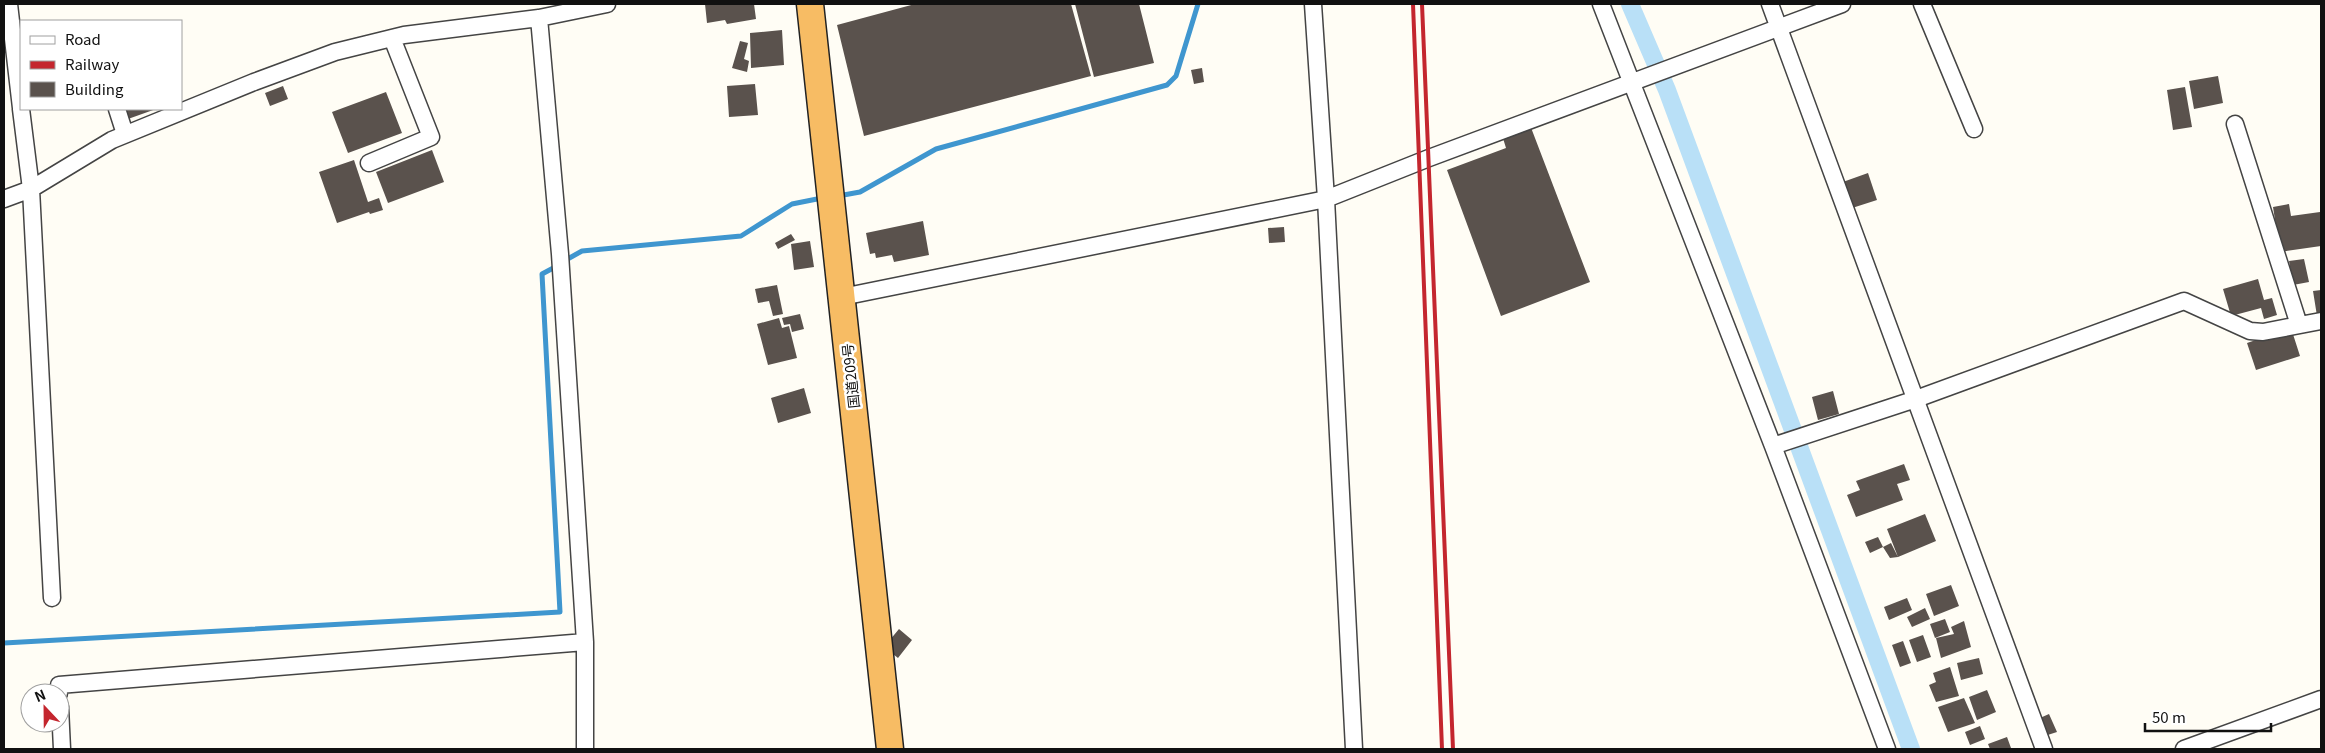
<svg xmlns="http://www.w3.org/2000/svg" width="2325" height="753" font-family="Georgia,'Noto Sans JP',serif">
  <rect width="100%" height="100%" fill="#fffdf5"/>
  <g fill="none" stroke-linecap="round" stroke-linejoin="round">
    <path stroke="#3f96cf" stroke-width="5" d="M 838,196 L 860,192 L 936,149 L 1167,85 L 1176,76 L 1198,4
      M 564,261 L 582,251 L 741,236 L 792,204 L 822,198
      M 4,643 L 560,612 L 542,274 L 557,266"/>
    <path stroke="#b9e0f7" stroke-width="18" d="M 1630,4 L 1667,90 L 1911,749"/>
  </g>
  <path fill="#5a524d" d="M 705,4 L 754,4 L 756,19 L 727,24 L 725,20 L 707,23 Z
    M 915,4 L 1071,4 L 1091,76 L 864,136 L 837,25 Z
    M 1075,4 L 1139,4 L 1154,63 L 1094,77 Z
    M 782,30 L 784,65 L 751,68 L 750,33 Z
    M 740,41 L 748,43 L 744,59 L 749,61 L 747,72 L 732,68 Z
    M 1202,68 L 1204,82 L 1194,84 L 1191,70 Z
    M 2218,76 L 2223,103 L 2194,109 L 2189,81 Z
    M 755,84 L 758,115 L 729,117 L 727,86 Z
    M 283,86 L 288,99 L 270,106 L 265,93 Z
    M 2185,87 L 2192,127 L 2173,130 L 2167,90 Z
    M 386,92 L 402,133 L 348,153 L 332,112 Z
    M 124,109 L 156,109 L 128,119 Z
    M 1530,125 L 1590,282 L 1501,316 L 1447,170 L 1506,148 L 1502,135 Z
    M 432,150 L 444,182 L 388,203 L 376,172 Z
    M 354,160 L 368,202 L 379,198 L 383,210 L 370,214 L 369,212 L 337,223 L 319,172 Z
    M 1868,173 L 1877,200 L 1849,209 L 1840,183 Z
    M 2289,204 L 2291,216 L 2320,212 L 2321,246 L 2280,252 L 2273,207 Z
    M 923,221 L 929,255 L 894,262 L 892,255 L 876,258 L 875,253 L 870,254 L 866,233 Z
    M 1284,227 L 1285,242 L 1269,243 L 1268,228 Z
    M 791,234 L 795,240 L 778,249 L 775,243 Z
    M 810,241 L 814,267 L 794,270 L 791,244 Z
    M 2304,259 L 2309,282 L 2293,285 L 2289,261 Z
    M 2258,279 L 2264,300 L 2272,298 L 2277,315 L 2264,319 L 2261,308 L 2231,316 L 2223,289 Z
    M 777,285 L 783,314 L 773,316 L 769,301 L 758,303 L 755,289 Z
    M 2321,290 L 2321,315 L 2317,316 L 2313,291 Z
    M 800,314 L 804,329 L 792,332 L 790,324 L 784,325 L 782,318 Z
    M 779,318 L 782,328 L 789,326 L 797,358 L 768,365 L 757,324 Z
    M 2291,328 L 2300,356 L 2256,370 L 2247,343 Z
    M 804,388 L 811,413 L 778,423 L 771,398 Z
    M 1833,391 L 1839,414 L 1818,420 L 1812,397 Z
    M 1904,464 L 1910,480 L 1897,484 L 1903,500 L 1856,517 L 1847,495 L 1860,490 L 1856,481 Z
    M 1925,514 L 1936,541 L 1898,557 L 1890,558 L 1883,547 L 1891,543 L 1898,557 L 1887,529 Z
    M 1878,537 L 1883,547 L 1870,553 L 1865,542 Z
    M 1951,585 L 1959,606 L 1934,616 L 1926,594 Z
    M 1907,598 L 1912,610 L 1889,620 L 1884,607 Z
    M 1925,608 L 1930,619 L 1912,627 L 1907,617 Z
    M 1945,619 L 1950,632 L 1935,638 L 1930,624 Z
    M 1964,621 L 1971,647 L 1941,658 L 1936,638 L 1954,634 L 1951,627 Z
    M 899,629 L 912,640 L 898,658 L 884,647 Z
    M 1923,635 L 1931,657 L 1917,662 L 1909,640 Z
    M 1903,641 L 1911,663 L 1900,667 L 1892,645 Z
    M 1979,658 L 1983,674 L 1961,680 L 1957,663 Z
    M 1950,667 L 1959,696 L 1936,702 L 1929,685 L 1936,682 L 1933,673 Z
    M 1987,690 L 1996,712 L 1977,720 L 1969,697 Z
    M 1964,698 L 1975,723 L 1948,732 L 1938,707 Z
    M 2049,714 L 2057,732 L 2032,740 L 2026,724 Z
    M 1980,726 L 1985,739 L 1970,745 L 1965,732 Z
    M 2007,737 L 2011,748 L 1990,749 L 1988,744 Z"/>
  <g fill="none" stroke-linecap="round" stroke-linejoin="round">
    <g stroke="#444" stroke-width="19">
      <path id="minor" d="M 9,4 L 21,108
        M 1313,4 L 1326,199 L 1354,749
        M 1601,4 L 1773,446 L 1887,749
        M 1770,4 L 2044,749
        M 1922,4 L 1974,129
        M 539,18 L 560,254 L 585,642 L 585,749
        M 21,109 L 31,189 L 52,598
        M 117,109 L 125,134
        M 2235,124 L 2299,325
        M 369,163 L 431,137 L 392,38
        M 4,199 L 31,189 L 112,140 L 254,82 L 335,52 L 404,35 L 539,18 L 607,4
        M 842,297 L 1326,199 L 1429,158 L 1842,4
        M 1773,446 L 1916,399 L 2184,301 L 2250,331 L 2263,332 L 2321,321
        M 59,693 L 59,685 L 585,642
        M 60,707 L 62,749
        M 2184,749 L 2321,699"/>
    </g>
    <g stroke="#222" stroke-width="29">
      <path id="trunk" d="M 810,4 L 890,749"/>
    </g>
    <use href="#minor" stroke="#fff" stroke-width="16"/>
    <use href="#trunk" stroke="#f7bc64" stroke-width="26"/>
    <path stroke="#c4262e" stroke-width="4" d="M 1413,4 L 1442,749
      M 1422,4 L 1453,749"/>
  </g>
  <g text-anchor="middle" dominant-baseline="central" stroke-width="5" stroke-linejoin="round" paint-order="stroke">
    <g font-size="14" fill="#111" stroke="#fff">
      <text transform="translate(850 376) rotate(-96)">国道209号</text>
    </g>
  </g>
  <rect width="2325" height="753" fill="none" stroke="#111111" stroke-width="10"/>
  <rect x="20" y="20" width="162" height="90" fill="#ffffff" stroke="#a0a0a0"/>
  <rect x="30" y="36" width="25" height="8" fill="#ffffff" stroke="#a0a0a0"/>
  <text x="65" y="45" font-size="15" fill="#111111">Road</text>
  <rect x="30" y="61" width="25" height="8" fill="#c4262e" stroke="#a0a0a0"/>
  <text x="65" y="70" font-size="15" fill="#111111">Railway</text>
  <rect x="30" y="82" width="25" height="15" fill="#5a524d" stroke="#a0a0a0"/>
  <text x="65" y="95" font-size="15" fill="#111111">Building</text>
  <g transform="translate(45 708) rotate(338)"><circle r="24" fill="#ffffff" stroke="#a0a0a0"/>
  <path d="M0-4L9 19L0 12L-9 19Z" fill="#c4262e"/>
  <text y="-8" font-size="14" font-weight="bold" text-anchor="middle" fill="#111111">N</text>
  </g>
  <path d="M2145 723v8h126v-8" fill="none" stroke="#111111" stroke-width="2.5"/>
  <text x="2152" y="723" font-size="15" fill="#111111" stroke="#ffffff" stroke-width="4" paint-order="stroke">50 m</text>
</svg>
